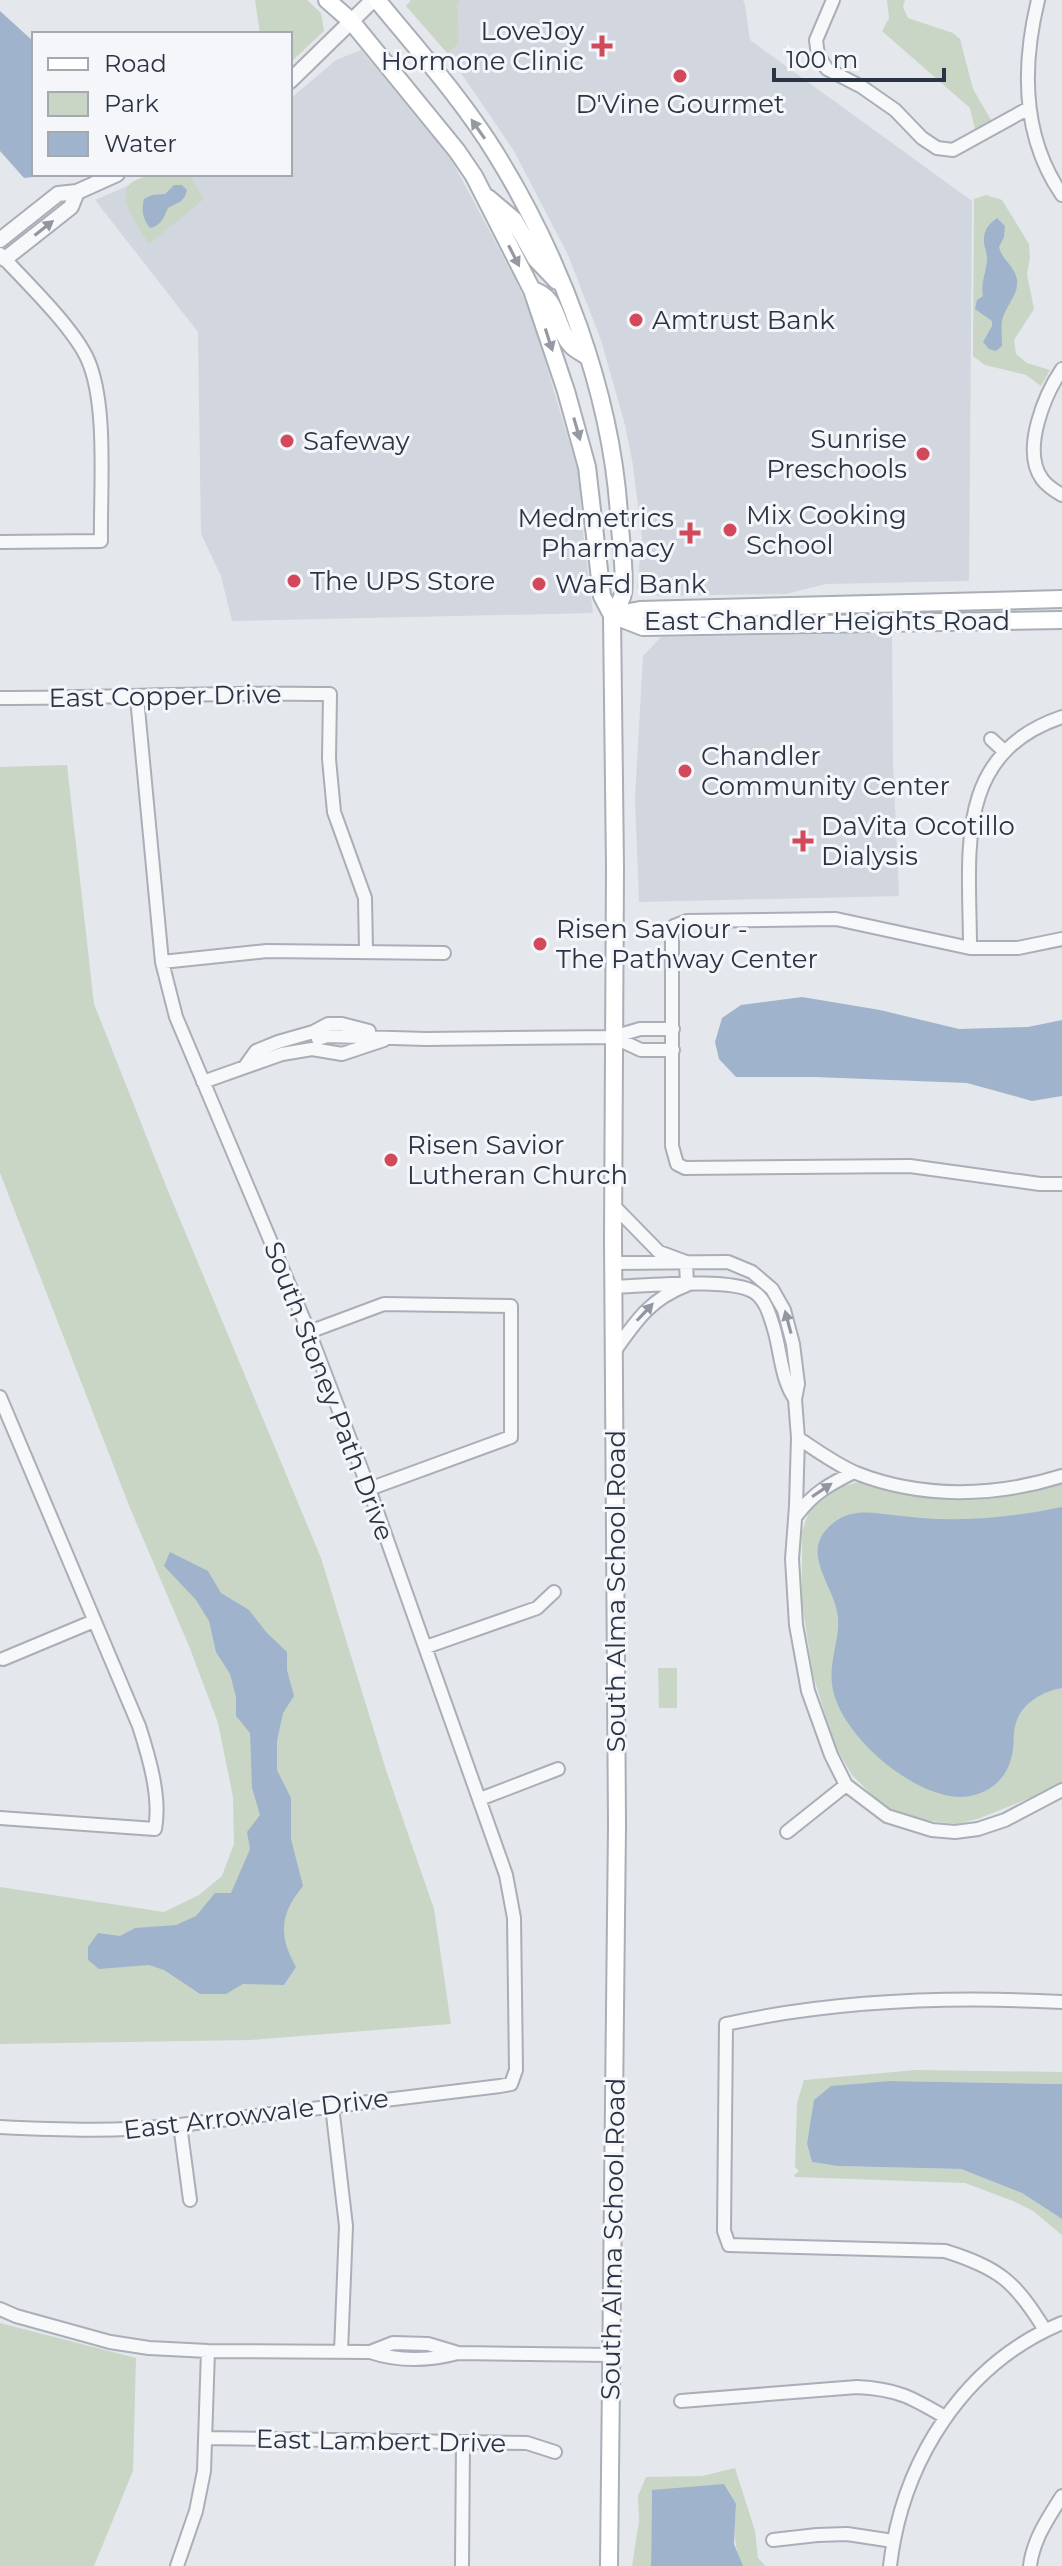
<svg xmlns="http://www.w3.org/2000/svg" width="1062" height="2566" font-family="Montserrat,sans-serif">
  <rect width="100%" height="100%" fill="#e4e7ec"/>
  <path fill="#d2d6de" d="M 456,0 L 743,0 L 745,5 L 750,40 L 972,201 L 969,581 L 826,584 L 786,594 L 646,596 L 637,588 L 642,538 L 633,465 L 625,425 L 601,340 L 568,255 L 514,151 L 448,54 L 459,43 Z
    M 361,50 L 451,159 L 514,277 L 530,311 L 580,478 L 581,516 L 593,613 L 232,621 L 221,576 L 201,534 L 198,332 L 95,200 L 155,174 L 290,174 L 290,99 L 336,60 Z
    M 892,633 L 893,762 L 899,896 L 639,902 L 635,798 L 643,656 L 661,637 Z"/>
  <path fill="#c9d6c5" d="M 255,0 L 307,0 L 321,13 L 324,31 L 290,63 L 290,34 L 260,34 Z
    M 411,0 L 460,0 L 457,6 L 459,43 L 448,54 L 406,6 Z
    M 887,0 L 905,0 L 903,7 L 908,18 L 953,33 L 960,39 L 973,89 L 991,120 L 975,129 L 970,108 L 882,31 L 889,18 Z
    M 153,174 L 188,174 L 204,199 L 149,244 C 141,231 117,198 129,185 C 134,179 145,177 153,174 Z
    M 986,195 L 1002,200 L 1029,244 L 1030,258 L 1027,274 L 1034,309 L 1014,340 L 1016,354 L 1027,363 L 1050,370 L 1041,386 L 1026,375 L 985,365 L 973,356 L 974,199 Z
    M 67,765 L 94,1004 L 166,1186 L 321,1558 L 386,1770 L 434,1909 L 451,2024 L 251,2040 L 0,2044 L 0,1887 L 164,1912 L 199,1895 L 222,1876 L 234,1844 L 233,1797 L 218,1723 L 189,1646 L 130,1508 L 0,1173 L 0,767 Z
    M 858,1482 L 916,1496 L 985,1498 L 1062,1482 L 1062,1785 L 980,1818 L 957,1824 L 915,1819 L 882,1805 L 852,1775 L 835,1746 L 813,1675 L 802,1603 L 802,1532 L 810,1508 L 831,1490 Z
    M 658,1668 L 677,1668 L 677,1708 L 659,1708 Z
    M 916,2070 L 1062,2072 L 1062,2084 L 890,2081 L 807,2144 L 812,2162 L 837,2166 L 961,2169 L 1022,2193 L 1062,2219 L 1062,2235 L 1033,2211 L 1013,2201 L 965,2183 L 795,2177 L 794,2175 L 799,2171 L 795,2167 L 797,2103 L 804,2080 Z
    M 0,2323 L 136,2358 L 133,2471 L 94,2566 L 0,2566 Z
    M 735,2468 L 755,2531 L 758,2558 L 765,2566 L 743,2566 C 732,2547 735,2526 736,2504 L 652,2490 L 651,2566 L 632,2566 L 639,2521 L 638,2496 L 646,2477 L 702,2476 Z"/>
  <path fill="#9fb4cc" d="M 0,11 L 34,42 L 34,174 L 52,175 L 24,178 L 0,151 Z
    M 174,185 L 182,185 L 187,190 C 184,203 178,202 168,208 C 164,217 161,226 150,228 C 143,220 141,210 144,199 L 152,195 L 165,194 Z
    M 997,218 L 1005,226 L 1004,237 L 999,247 C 1002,260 1015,266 1017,280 C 1019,295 1005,306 1002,321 C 1001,328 1002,338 1002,346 L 996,351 L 989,349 L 983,342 L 992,326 L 992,321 L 975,309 L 977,300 L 983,296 C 980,283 987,271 987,258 C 987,251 983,245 984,239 C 984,229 990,223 997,218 Z
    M 802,997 L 880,1010 L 959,1029 L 1028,1027 L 1062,1020 L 1062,1096 L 1032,1101 L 967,1083 L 815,1077 L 736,1077 L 719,1059 L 715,1042 L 722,1018 L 741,1005 Z
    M 1062,1507 L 1062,1688 C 1043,1691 1021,1704 1016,1723 C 1012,1735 1015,1748 1011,1759 C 1005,1782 985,1796 962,1797 C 913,1798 837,1733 832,1684 C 829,1661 840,1639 838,1617 C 835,1584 793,1548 839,1519 C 856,1509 875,1513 893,1515 C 953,1523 1003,1519 1062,1507 Z
    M 170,1552 L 208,1571 L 221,1593 L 249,1610 L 267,1633 L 287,1652 L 287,1670 L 294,1696 L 283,1713 L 277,1741 L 277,1770 L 291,1798 L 291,1839 L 303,1886 C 280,1914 278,1935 296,1967 L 284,1985 L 243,1984 L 226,1994 L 200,1994 L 164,1970 L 149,1965 L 99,1969 L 88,1960 L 88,1947 L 98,1933 L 120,1936 L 135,1928 L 176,1925 L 196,1916 L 215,1893 L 231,1893 L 250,1849 L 247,1832 L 260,1815 L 252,1788 L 250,1733 L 236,1716 L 236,1697 L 230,1674 L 216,1652 L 209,1621 L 196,1600 L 164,1566 Z
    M 890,2081 L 1062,2084 L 1062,2219 L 1022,2193 L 961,2169 L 837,2166 L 812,2162 L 807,2144 L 814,2100 L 831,2086 Z
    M 724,2484 L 736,2504 L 734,2544 L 743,2566 L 651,2566 L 652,2490 Z"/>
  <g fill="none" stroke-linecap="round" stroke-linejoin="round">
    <g stroke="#a9aeb7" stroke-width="16">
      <path id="minor" d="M 833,0 L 816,40 L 818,55 L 827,69 L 862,87 L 895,110 L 922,138 L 937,148 L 953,150 L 1029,108
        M 1038,0 C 1022,66 1022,137 1062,195
        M 0,254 C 25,281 72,326 87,358 C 108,403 100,490 101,541 L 0,542
        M 1062,369 C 1045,394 1021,450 1042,479 C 1047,486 1055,491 1062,495
        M 0,698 C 110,698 220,692 330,694 L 329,759 L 334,812 L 365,898 L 366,951
        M 991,739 L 1004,751
        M 1062,939 L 1018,948 L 970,948 L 836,919 L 687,921 L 674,926 L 672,934 L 672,1146 L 677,1164 L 685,1168 L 910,1166 L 1040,1184 L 1062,1184
        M 970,948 C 970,854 952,754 1062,717
        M 162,962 L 267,951 L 444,953
        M 613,1037 L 641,1050 L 673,1050
        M 318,1039 L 327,1036 L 426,1039 L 613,1037 L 640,1029 L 673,1029
        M 246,1065 L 256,1051 L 278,1042 L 313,1032 L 328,1024 L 342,1024 L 369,1031
        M 203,1082 L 282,1054 L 312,1049 L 342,1054 L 384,1040
        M 613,1205 L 659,1252 L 686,1262 L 687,1285 C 650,1299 636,1321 614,1352
        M 613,1263 L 728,1262 L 752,1272 L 772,1289 L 784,1310 L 793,1344 L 798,1384 L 795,1399 L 798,1438 L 796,1506 L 792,1559 L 796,1625 L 808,1691 L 831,1755 L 846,1785 L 887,1816 L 932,1830 L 955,1832 L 978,1829 L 1005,1820 L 1062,1790
        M 613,1287 C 644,1286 731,1277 754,1292 C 766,1300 770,1316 774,1329 C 781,1353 781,1379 795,1399
        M 309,1332 L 384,1304 L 511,1306 L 511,1437 L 369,1489
        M 0,1397 L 139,1726 C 149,1757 161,1797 155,1829 L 0,1818
        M 798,1438 C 816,1450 835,1464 856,1473 C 922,1499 995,1497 1062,1476
        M 797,1515 C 813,1493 830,1484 854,1472
        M 426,1647 L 537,1608 L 554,1592
        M 3,1659 L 94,1621
        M 480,1799 L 558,1769
        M 787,1832 L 846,1785
        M 332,2106 L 346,2226 L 341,2352
        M 180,2125 L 190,2200
        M 0,2127 C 61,2130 119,2132 180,2125 L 500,2086 L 511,2084 L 516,2070 L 514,1918 L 506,1875 L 369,1489 L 309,1332 L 176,1017 L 162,962 L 137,698
        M 0,2309 L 16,2316 L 110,2342 L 149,2348 L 208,2351 L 370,2352 C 400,2362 428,2361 458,2353
        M 1045,2330 C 1015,2281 999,2268 945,2251 L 729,2245 L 724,2231 L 726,2024 C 836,2000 950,1996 1062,2002
        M 370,2352 L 393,2343 L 428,2344 L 458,2353 L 612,2355
        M 681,2401 L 857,2387 C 897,2389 911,2397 945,2417
        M 206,2438 L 527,2443 L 555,2452
        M 773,2540 L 817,2535 L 847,2534 L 893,2541
        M 177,2566 L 196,2511 L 204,2471 L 208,2351
        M 462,2566 L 463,2442
        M 890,2566 C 902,2462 963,2364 1062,2323
        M 1030,2566 C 1033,2540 1048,2518 1062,2496"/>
    </g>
    <g stroke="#a9aeb7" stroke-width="18">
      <path id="tertiary" d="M 290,81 L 373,0
        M 0,240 L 58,194 L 77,192 L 117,174
        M 5,259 L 71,207 L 77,192"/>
    </g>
    <g stroke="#a9aeb7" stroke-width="20">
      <path id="secondary" d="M 327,0 L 351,21 L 457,151 L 474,176 L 532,290 L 566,391 L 587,467 L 602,596 L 612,615 L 615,868 L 613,1238 L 617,1825 L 609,2566
        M 377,0 C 418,50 462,99 496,154 C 561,259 611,391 619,514 C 620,535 626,575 623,593 C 622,601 616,609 612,615
        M 488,198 L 514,220 L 536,259 L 557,281
        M 532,290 C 559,296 555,329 572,346 C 576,350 583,353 588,357
        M 612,615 L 643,627 L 1062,620
        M 614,615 L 640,610 L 1062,599"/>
    </g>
    <use href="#minor" stroke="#f7f8fa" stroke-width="12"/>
    <use href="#tertiary" stroke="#f7f8fa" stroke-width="14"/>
    <use href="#secondary" stroke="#fff" stroke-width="16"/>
  </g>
  <defs><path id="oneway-solid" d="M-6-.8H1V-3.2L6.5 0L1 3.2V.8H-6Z" transform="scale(2)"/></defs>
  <g fill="#959aa2">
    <use href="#oneway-solid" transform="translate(478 129) rotate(-125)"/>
    <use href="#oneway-solid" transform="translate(514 256) rotate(63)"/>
    <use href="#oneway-solid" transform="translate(549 340) rotate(72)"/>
    <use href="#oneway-solid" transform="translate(577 429) rotate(74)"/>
  </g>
  <g fill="#9196a0">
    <use href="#oneway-solid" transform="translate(44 228) rotate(-38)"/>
    <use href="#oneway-solid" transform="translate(645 1312) rotate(-47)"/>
    <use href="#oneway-solid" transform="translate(788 1322) rotate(-105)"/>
    <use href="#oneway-solid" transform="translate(822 1490) rotate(-34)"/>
  </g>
  <g fill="#d1495b" stroke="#f4f6f9" stroke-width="3">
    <path d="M598 34h8v8h8v8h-8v8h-8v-8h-8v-8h8z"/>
    <circle cx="680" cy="76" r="8"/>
    <circle cx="636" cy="320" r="8"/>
    <circle cx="287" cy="441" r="8"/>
    <circle cx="923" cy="454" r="8"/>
    <circle cx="730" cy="530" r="8"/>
    <path d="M686 521h8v8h8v8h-8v8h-8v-8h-8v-8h8z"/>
    <circle cx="294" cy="581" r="8"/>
    <circle cx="539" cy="584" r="8"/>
    <circle cx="685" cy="771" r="8"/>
    <path d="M799 829h8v8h8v8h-8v8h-8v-8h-8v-8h8z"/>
    <circle cx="540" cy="944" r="8"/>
    <circle cx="391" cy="1160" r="8"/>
  </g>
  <g text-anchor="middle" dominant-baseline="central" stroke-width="6" stroke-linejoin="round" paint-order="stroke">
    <g font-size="26" fill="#2b3445" stroke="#f4f6f9" text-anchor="start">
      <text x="584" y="31" text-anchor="end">LoveJoy<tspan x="584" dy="30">Hormone Clinic</tspan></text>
      <text x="680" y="104" text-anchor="middle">D'Vine Gourmet</text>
      <text x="652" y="320">Amtrust Bank</text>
      <text x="907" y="439" text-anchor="end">Sunrise<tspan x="907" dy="30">Preschools</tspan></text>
      <text x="303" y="441">Safeway</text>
      <text x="746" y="515">Mix Cooking<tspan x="746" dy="30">School</tspan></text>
      <text x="674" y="518" text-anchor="end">Medmetrics<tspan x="674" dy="30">Pharmacy</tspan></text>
      <text x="310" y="581">The UPS Store</text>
      <text x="555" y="584">WaFd Bank</text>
      <text x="701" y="756">Chandler<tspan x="701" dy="30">Community Center</tspan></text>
      <text x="821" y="826">DaVita Ocotillo<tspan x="821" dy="30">Dialysis</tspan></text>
      <text x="556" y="929">Risen Saviour -<tspan x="556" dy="30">The Pathway Center</tspan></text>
      <text x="407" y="1145">Risen Savior<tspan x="407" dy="30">Lutheran Church</tspan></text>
    </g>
    <g font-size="26" fill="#2b3445" stroke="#f4f6f9">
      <text x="827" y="621">East Chandler Heights Road</text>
      <text transform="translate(165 696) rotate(-1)">East Copper Drive</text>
      <text transform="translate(329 1391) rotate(69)">South Stoney Path Drive</text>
      <text transform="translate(616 1591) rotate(-90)">South Alma School Road</text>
      <text transform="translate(256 2114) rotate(-7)">East Arrowvale Drive</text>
      <text transform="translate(613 2239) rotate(-89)">South Alma School Road</text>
      <text transform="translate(381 2441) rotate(1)">East Lambert Drive</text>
    </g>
  </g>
  <rect x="32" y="32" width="260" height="144" fill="#f4f6f9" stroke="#a4a8b1" stroke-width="2"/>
  <rect x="48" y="58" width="40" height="12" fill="#ffffff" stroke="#a4a8b1" stroke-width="2"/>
  <text x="104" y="72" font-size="24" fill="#2b3445">Road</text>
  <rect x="48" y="92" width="40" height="24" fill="#c9d6c5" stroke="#a4a8b1" stroke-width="2"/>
  <text x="104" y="112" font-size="24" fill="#2b3445">Park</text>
  <rect x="48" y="132" width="40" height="24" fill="#9fb4cc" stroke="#a4a8b1" stroke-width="2"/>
  <text x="104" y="152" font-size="24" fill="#2b3445">Water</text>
  <path d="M774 68v12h170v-12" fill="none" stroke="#2b3445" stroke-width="4"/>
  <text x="786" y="68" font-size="24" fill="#2b3445" stroke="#f4f6f9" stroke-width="6" paint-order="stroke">100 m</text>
</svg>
